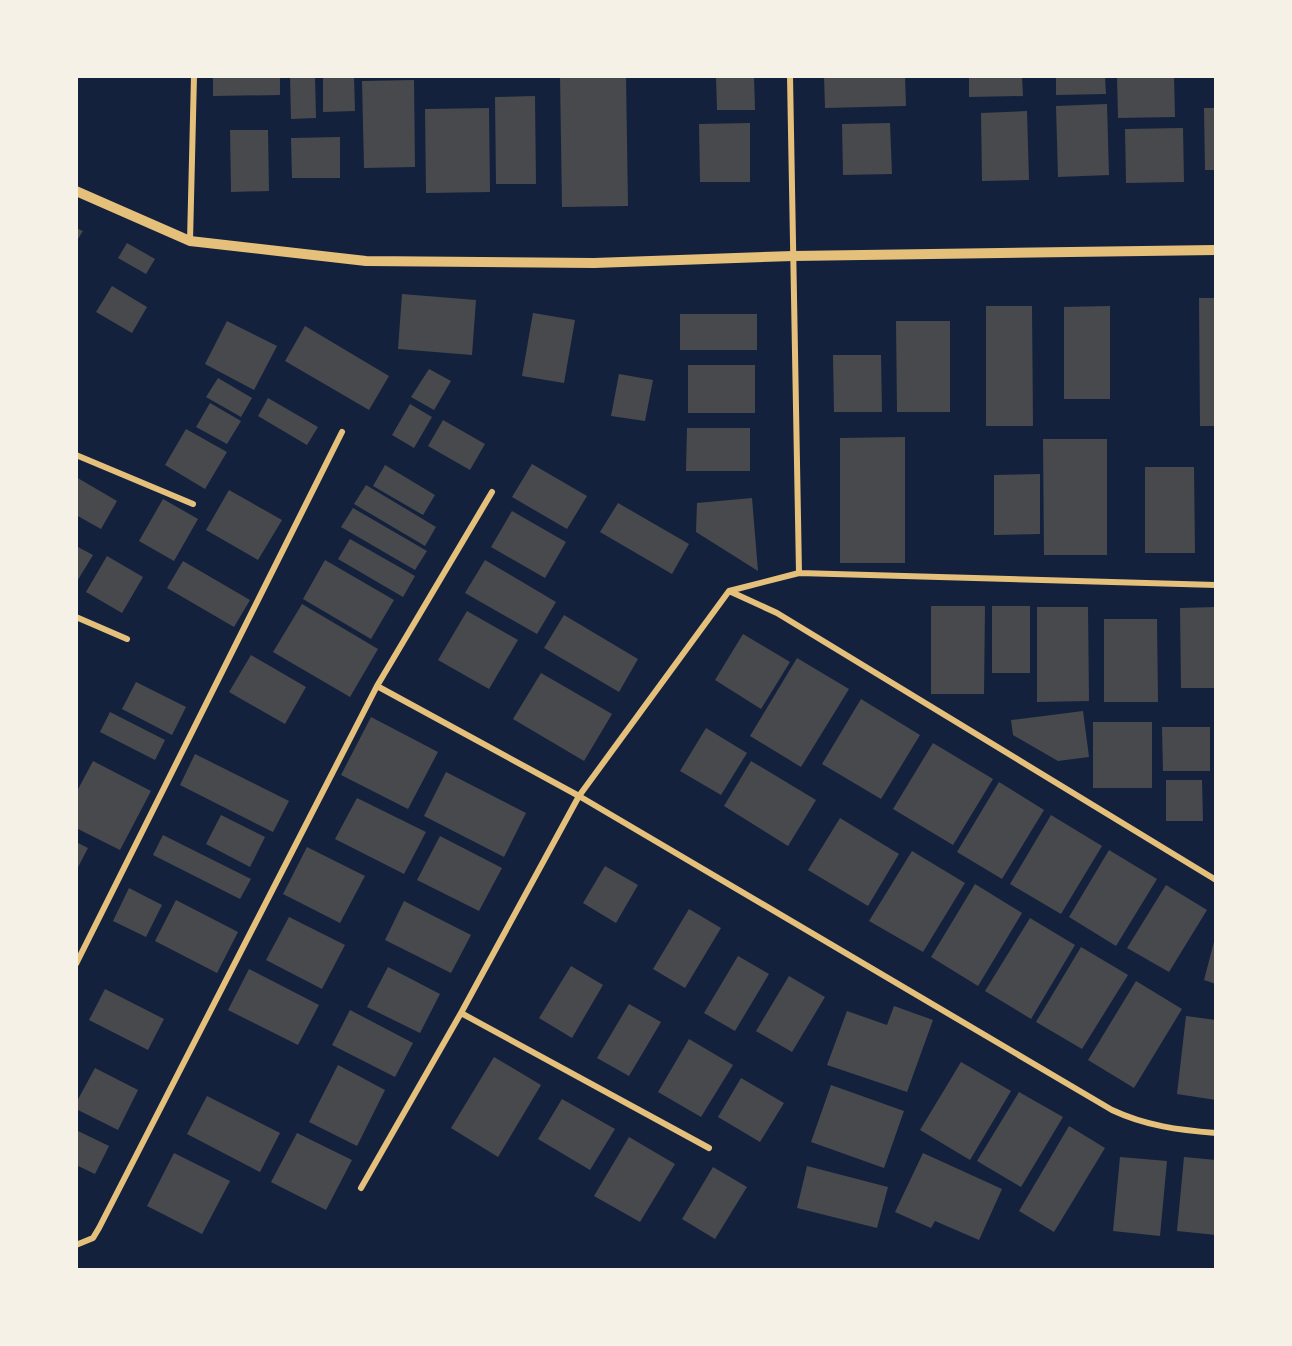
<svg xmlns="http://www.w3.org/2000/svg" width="1292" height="1346" font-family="Karla,sans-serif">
  <rect width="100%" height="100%" fill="#14213d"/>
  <path fill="#48494c" d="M 213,76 L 280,76 L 280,95 L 213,96 Z
    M 290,76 L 315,76 L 316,118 L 291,119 Z
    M 323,76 L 354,76 L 355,111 L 323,112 Z
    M 560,76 L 626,76 L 628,206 L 562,207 Z
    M 716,76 L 754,76 L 755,110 L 717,110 Z
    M 824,76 L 905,76 L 906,106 L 825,108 Z
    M 969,76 L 1022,76 L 1023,96 L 969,97 Z
    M 1056,76 L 1105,76 L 1106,94 L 1056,95 Z
    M 1117,76 L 1174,76 L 1175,117 L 1118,118 Z
    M 414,80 L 415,167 L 364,168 L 362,81 Z
    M 535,96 L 536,184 L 496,184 L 495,97 Z
    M 1107,104 L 1109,175 L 1058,177 L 1056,106 Z
    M 489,108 L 490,192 L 426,193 L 425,109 Z
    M 1204,108 L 1216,108 L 1216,170 L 1205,170 Z
    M 1027,111 L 1029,180 L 982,181 L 981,113 Z
    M 750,123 L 750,182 L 700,182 L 699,124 Z
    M 890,123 L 892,174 L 843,175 L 842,124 Z
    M 1183,128 L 1184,182 L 1126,183 L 1125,129 Z
    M 230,130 L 268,130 L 269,191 L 231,192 Z
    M 340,137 L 340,178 L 292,178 L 291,138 Z
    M 76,228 L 83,231 L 76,242 Z
    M 127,243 L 155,259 L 146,274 L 118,258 Z
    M 112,286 L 147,307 L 132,333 L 96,312 Z
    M 402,294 L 476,300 L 472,355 L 398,349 Z
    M 1199,298 L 1216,298 L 1216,426 L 1200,426 Z
    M 986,306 L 1032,306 L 1033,426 L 986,426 Z
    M 1110,306 L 1110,399 L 1064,399 L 1064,307 Z
    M 533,313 L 575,320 L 564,383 L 522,376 Z
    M 680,314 L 757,314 L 757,350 L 680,350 Z
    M 227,321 L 277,346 L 254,390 L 205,364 Z
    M 896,321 L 950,321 L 950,412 L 897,412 Z
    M 305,326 L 389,376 L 369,410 L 285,361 Z
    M 833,355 L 881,355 L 882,412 L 834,412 Z
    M 688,365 L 755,365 L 755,413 L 688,413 Z
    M 429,369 L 451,381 L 434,410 L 411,397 Z
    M 619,374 L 653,380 L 645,421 L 611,416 Z
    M 218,378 L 252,398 L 241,417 L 206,397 Z
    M 268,398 L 318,427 L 307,445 L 258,416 Z
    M 210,403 L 241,421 L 227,444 L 196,427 Z
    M 410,404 L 432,417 L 414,448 L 392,435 Z
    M 443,420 L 485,444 L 470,470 L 428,446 Z
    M 687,428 L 750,428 L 750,471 L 686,471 Z
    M 186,429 L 227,452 L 205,489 L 165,465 Z
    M 905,437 L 905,563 L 840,563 L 840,438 Z
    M 1043,439 L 1107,439 L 1107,555 L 1044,555 Z
    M 532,464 L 587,496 L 567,529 L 512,497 Z
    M 385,465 L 435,495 L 423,515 L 373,486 Z
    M 1145,467 L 1194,467 L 1195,553 L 1145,553 Z
    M 1040,474 L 1040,534 L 994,535 L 994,475 Z
    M 76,477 L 117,501 L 101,529 L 76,515 Z
    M 366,485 L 436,527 L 425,546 L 354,504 Z
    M 229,490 L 282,520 L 258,560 L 206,530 Z
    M 752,498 L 758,571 L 696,532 L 697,503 Z
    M 163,499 L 198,519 L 174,561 L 139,541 Z
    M 618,503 L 689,544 L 672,574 L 600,532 Z
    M 353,508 L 427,551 L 415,570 L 341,527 Z
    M 512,511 L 566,542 L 545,578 L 491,547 Z
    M 350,539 L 415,576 L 403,597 L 338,559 Z
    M 76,546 L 93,555 L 76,583 Z
    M 107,556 L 143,577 L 122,613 L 86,592 Z
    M 325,560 L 394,600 L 371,639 L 303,599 Z
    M 485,560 L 556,602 L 537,634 L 465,593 Z
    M 183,561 L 250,600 L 234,627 L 167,588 Z
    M 302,604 L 378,649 L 350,697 L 273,652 Z
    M 931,606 L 985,606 L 984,694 L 931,694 Z
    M 992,606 L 1030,606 L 1030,673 L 992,673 Z
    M 1037,607 L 1088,607 L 1089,701 L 1037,702 Z
    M 1216,607 L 1216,688 L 1181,688 L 1180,608 Z
    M 467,611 L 518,640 L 489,689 L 438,660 Z
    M 564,615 L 638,659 L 619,692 L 544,648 Z
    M 1104,619 L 1157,619 L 1158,702 L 1104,702 Z
    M 743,634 L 790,662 L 761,709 L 715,680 Z
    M 251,655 L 306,687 L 285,724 L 229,692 Z
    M 797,658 L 849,689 L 801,767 L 750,736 Z
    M 541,673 L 612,714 L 584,761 L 513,719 Z
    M 136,682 L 186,707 L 172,735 L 122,709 Z
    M 861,699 L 920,735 L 881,799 L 822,764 Z
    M 1083,711 L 1089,757 L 1058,761 L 1013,735 L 1011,720 Z
    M 110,712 L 165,740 L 155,760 L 100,732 Z
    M 371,717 L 438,752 L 408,809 L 341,775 Z
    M 1093,722 L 1152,722 L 1152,788 L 1093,788 Z
    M 1162,727 L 1210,727 L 1210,771 L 1163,771 Z
    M 706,728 L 747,753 L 721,795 L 680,771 Z
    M 933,743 L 993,779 L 953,845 L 893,809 Z
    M 195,754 L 289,801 L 273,832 L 180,785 Z
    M 93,761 L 151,791 L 120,850 L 76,828 L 76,793 Z
    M 751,761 L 816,800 L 788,846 L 724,806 Z
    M 446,772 L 526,813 L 504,857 L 424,816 Z
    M 1166,780 L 1202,780 L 1203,821 L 1166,821 Z
    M 999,782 L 1044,810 L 1002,879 L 957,852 Z
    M 357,798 L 426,832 L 404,874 L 335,839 Z
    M 221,815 L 265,837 L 250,867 L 206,844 Z
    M 1051,815 L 1102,846 L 1061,914 L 1010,884 Z
    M 840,818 L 899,854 L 868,906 L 808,870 Z
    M 163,835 L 251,879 L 240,899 L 153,855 Z
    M 440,836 L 502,868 L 479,911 L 417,880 Z
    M 76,842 L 88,848 L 76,871 Z
    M 307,847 L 365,876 L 340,923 L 283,894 Z
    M 1109,850 L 1157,879 L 1116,946 L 1069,917 Z
    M 912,851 L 965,883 L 923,952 L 869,921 Z
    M 605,866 L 638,885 L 616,923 L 583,903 Z
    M 975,884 L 1022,913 L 978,986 L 931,957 Z
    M 1166,885 L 1207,910 L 1169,972 L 1127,948 Z
    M 129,888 L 162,905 L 146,937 L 113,921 Z
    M 176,900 L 238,932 L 217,973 L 155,941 Z
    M 404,901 L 471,935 L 451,973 L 385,940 Z
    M 689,909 L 721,928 L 685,988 L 653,969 Z
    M 289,917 L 345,945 L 322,989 L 266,960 Z
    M 1030,918 L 1075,945 L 1031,1019 L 985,991 Z
    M 1216,934 L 1216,984 L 1204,980 Z
    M 1081,947 L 1128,975 L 1082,1049 L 1036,1022 Z
    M 738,956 L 769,974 L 735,1031 L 704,1013 Z
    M 571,966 L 603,985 L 572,1038 L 539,1018 Z
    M 388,967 L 440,994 L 420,1033 L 367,1007 Z
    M 249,969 L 319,1005 L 298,1045 L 228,1010 Z
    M 789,976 L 825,997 L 792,1052 L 756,1031 Z
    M 1136,981 L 1182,1009 L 1134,1088 L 1088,1060 Z
    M 105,989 L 164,1019 L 148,1050 L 89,1020 Z
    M 629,1004 L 661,1022 L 629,1076 L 597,1058 Z
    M 894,1006 L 933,1020 L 907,1092 L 827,1065 L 847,1011 L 887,1025 Z
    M 350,1010 L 413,1043 L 395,1077 L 332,1045 Z
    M 1186,1016 L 1216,1020 L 1216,1100 L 1177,1094 Z
    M 689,1039 L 733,1065 L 701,1117 L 658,1092 Z
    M 494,1057 L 541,1085 L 498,1157 L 451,1128 Z
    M 961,1062 L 1011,1091 L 970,1160 L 920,1130 Z
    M 338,1065 L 385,1090 L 357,1146 L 309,1122 Z
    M 95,1068 L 138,1090 L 118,1130 L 76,1109 L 76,1103 Z
    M 741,1078 L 784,1103 L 760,1142 L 718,1117 Z
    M 831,1085 L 904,1111 L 884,1168 L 811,1142 Z
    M 1019,1092 L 1063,1117 L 1021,1187 L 977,1161 Z
    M 207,1096 L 280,1133 L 260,1172 L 187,1134 Z
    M 562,1099 L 615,1129 L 590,1170 L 538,1139 Z
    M 1069,1126 L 1105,1148 L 1054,1232 L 1019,1211 Z
    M 76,1130 L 109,1146 L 95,1174 L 76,1165 Z
    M 297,1133 L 352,1160 L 326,1210 L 271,1182 Z
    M 629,1137 L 675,1164 L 640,1222 L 594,1196 Z
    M 174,1153 L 230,1181 L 202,1234 L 147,1206 Z
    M 923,1153 L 1002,1189 L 979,1240 L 935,1221 L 931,1228 L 895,1212 Z
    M 1120,1157 L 1167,1161 L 1160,1236 L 1113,1231 Z
    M 1184,1157 L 1216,1160 L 1216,1235 L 1177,1231 Z
    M 807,1166 L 888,1187 L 877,1228 L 797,1208 Z
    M 713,1167 L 747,1187 L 715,1239 L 682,1219 Z"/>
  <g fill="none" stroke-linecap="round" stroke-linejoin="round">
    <path stroke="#e5c07b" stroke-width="6" d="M 790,76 L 799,573
      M 190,241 L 194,76
      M 76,455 L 193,504
      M 729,591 L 777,613 L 1216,880
      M 76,617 L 127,639
      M 377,686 L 579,796 L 1112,1110 C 1146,1126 1179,1130 1216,1133
      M 76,964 L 342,432
      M 461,1013 L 709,1148
      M 361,1188 L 461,1013 L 579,796 L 729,591 L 799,573 L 1216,585
      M 76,1245 L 93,1238 L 99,1228 L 377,686 L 492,492"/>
    <path stroke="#e5c07b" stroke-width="10" d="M 76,191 L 190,241 L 366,261 L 594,263 L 793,256 L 1216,250"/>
  </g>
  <rect width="1292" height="1346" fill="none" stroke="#f6f1e7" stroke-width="156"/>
</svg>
